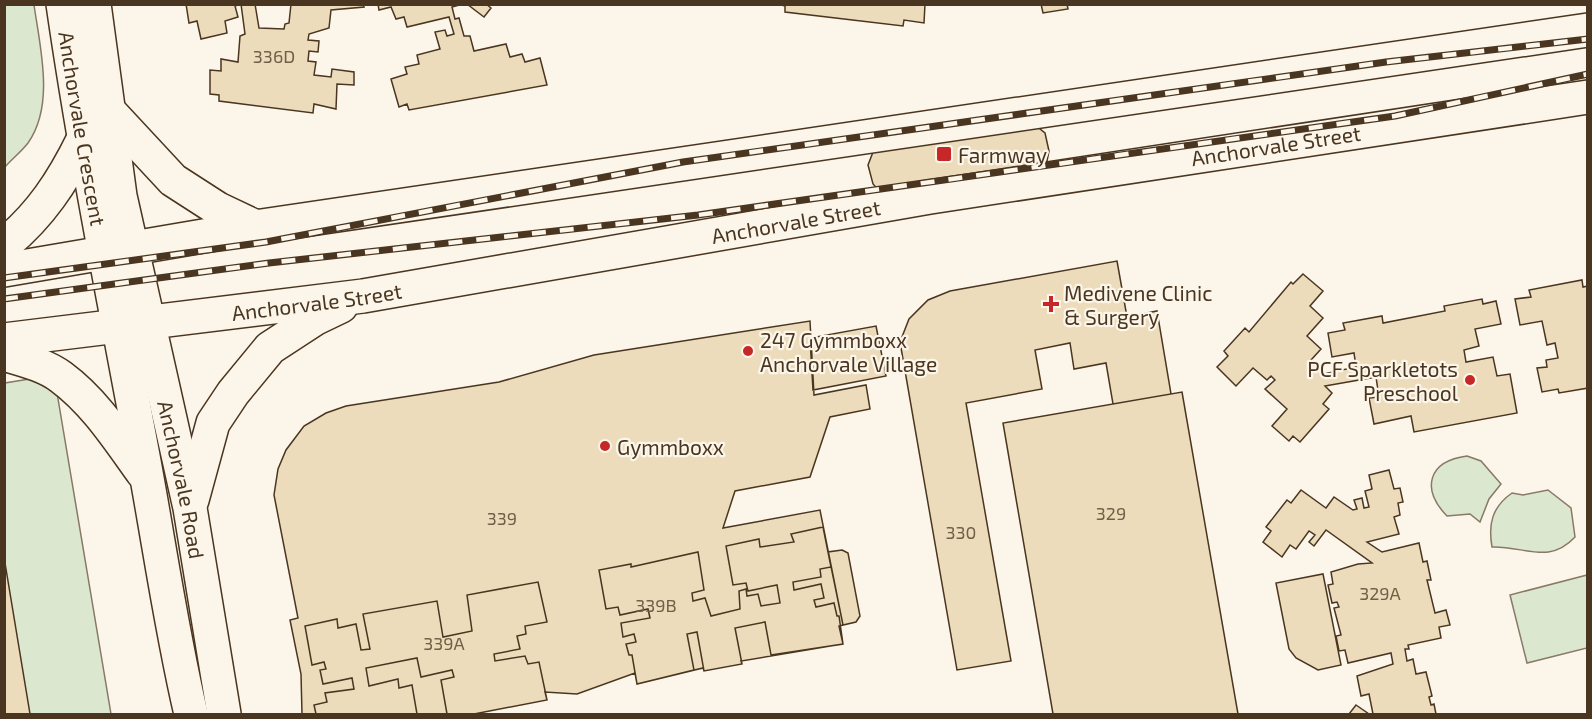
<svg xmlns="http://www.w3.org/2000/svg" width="1592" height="719" font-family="'Exo 2',sans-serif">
  <rect width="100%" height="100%" fill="#fbf6e9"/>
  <path fill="#dce7d0" stroke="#887966" stroke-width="1.5" d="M 5,4 L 34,5 C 40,47 55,105 28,143 C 21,152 12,159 5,167 Z
    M 54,375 L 111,714 L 5,714 L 5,383 Z
    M 1467,456 L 1481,461 L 1501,484 L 1489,499 L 1480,522 L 1470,514 L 1447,516 C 1420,488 1429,461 1467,456 Z
    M 1548,490 L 1571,508 L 1575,537 C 1549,565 1525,546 1492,547 C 1488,524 1492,507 1512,493 L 1523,495 Z
    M 1587,575 L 1587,648 L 1527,663 L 1510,595 Z"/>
  <path fill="#ecdcbc" stroke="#4a3520" stroke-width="1.5" d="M 186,4 L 241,4 L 235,6 L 238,17 L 225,21 L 227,33 L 201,39 L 197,21 L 189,23 Z
    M 241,4 L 255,4 L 259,28 L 284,29 L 285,24 L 289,23 L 291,4 L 363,4 L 364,7 L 331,10 L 329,28 L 309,34 L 308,40 L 319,41 L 318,52 L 309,51 L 308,61 L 316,62 L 314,75 L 331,77 L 332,69 L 354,72 L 354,85 L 337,84 L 336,109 L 314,104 L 313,113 L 219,101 L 219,95 L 210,94 L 210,70 L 221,71 L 221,59 L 238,62 L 240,36 L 245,34 Z
    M 378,4 L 463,4 L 452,7 L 455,19 L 459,18 L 464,36 L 470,36 L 474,51 L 506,44 L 510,57 L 522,54 L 525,62 L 540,58 L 547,85 L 409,110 L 407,104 L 399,107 L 391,79 L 407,74 L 405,67 L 419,64 L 417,55 L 440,49 L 435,32 L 445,30 L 447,36 L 454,34 L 449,17 L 407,27 L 404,17 L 396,19 L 391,7 L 379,10 Z
    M 467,4 L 486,4 L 491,8 L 484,17 Z
    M 778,4 L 925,4 L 924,23 L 904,20 L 903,26 L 785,12 L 785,6 Z
    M 1041,4 L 1067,4 L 1068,9 L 1043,13 Z
    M 1030,121 L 1045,133 L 1049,151 L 1046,166 L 884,196 L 873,184 L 868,165 L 875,147 Z
    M 1117,261 L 1127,317 L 1157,311 L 1171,394 L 1113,404 L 1106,363 L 1074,369 L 1070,343 L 1035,350 L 1042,389 L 966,403 L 1011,661 L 957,670 L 900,342 L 909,319 L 928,300 L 950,291 Z
    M 1303,274 L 1323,291 L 1310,306 L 1323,318 L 1307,336 L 1321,349 L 1311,360 L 1324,374 L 1356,367 L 1354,353 L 1332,357 L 1328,333 L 1345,330 L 1343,323 L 1382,316 L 1383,323 L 1445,311 L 1444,306 L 1482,299 L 1483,304 L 1496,301 L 1501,324 L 1475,329 L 1479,346 L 1464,350 L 1466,362 L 1493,357 L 1497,376 L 1510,374 L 1517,413 L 1414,432 L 1411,416 L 1374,424 L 1369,398 L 1379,397 L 1376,377 L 1382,376 L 1325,386 L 1332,393 L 1323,404 L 1329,409 L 1300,442 L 1293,436 L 1289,441 L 1272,426 L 1287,409 L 1265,389 L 1275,380 L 1271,376 L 1267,380 L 1253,368 L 1236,386 L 1217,367 L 1228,356 L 1224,351 L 1245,328 L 1249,332 L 1291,282 L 1293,284 Z
    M 1582,280 L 1583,287 L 1588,286 L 1588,388 L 1559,393 L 1558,389 L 1542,392 L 1537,368 L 1547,367 L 1546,360 L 1558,358 L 1555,343 L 1547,345 L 1542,321 L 1520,325 L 1515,299 L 1531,297 L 1529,290 Z
    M 810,321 L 814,395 L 866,385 L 870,409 L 830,417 L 810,477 L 735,491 L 723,528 L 820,510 L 843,625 L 839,626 L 843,644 L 741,661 L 742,664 L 704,671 L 703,668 L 637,684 L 635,673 L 577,694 L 545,692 L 547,700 L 474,714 L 302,714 L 301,674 L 290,620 L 298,618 L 274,495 L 278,469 L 286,450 L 304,426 L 326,413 L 346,406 L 499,382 L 594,355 Z
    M 876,326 L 886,376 L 813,390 L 810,338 Z
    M 1182,392 L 1238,714 L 1053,714 L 1003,423 Z
    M 1389,470 L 1394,489 L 1400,488 L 1403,502 L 1398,503 L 1400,515 L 1394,517 L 1399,534 L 1367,542 L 1382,552 L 1419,543 L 1423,562 L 1427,561 L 1431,580 L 1427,580 L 1435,613 L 1446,610 L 1450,625 L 1439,627 L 1441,638 L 1408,645 L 1409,649 L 1405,649 L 1407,661 L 1413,659 L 1416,674 L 1426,672 L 1432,696 L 1429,697 L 1431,705 L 1434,704 L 1436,714 L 1373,714 L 1369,694 L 1361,696 L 1357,676 L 1393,664 L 1391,653 L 1348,663 L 1345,650 L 1339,651 L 1336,636 L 1341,635 L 1334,608 L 1339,607 L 1337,602 L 1332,603 L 1328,585 L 1333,584 L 1331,572 L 1358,564 L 1372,563 L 1326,530 L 1314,546 L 1309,542 L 1315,535 L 1309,531 L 1296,549 L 1290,545 L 1282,557 L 1263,542 L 1271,531 L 1266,527 L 1287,500 L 1291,503 L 1301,490 L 1326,508 L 1334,497 L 1353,510 L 1357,509 L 1354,500 L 1362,498 L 1364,508 L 1369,507 L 1365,491 L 1372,489 L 1369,475 Z
    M 823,527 L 831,567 L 820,569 L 821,577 L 793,582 L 794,590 L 821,584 L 824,598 L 814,600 L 816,607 L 834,603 L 837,616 L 839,616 L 843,644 L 771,655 L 765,622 L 735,628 L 742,664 L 704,671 L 697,632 L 687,634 L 694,670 L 637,684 L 632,655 L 629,655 L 626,644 L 636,642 L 634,634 L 623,637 L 621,623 L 650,618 L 648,609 L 620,615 L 618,607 L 606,609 L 599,570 L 631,564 L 631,567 L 698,552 L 704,590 L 692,593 L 693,601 L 705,598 L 711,616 L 740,609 L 739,591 L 746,589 L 747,596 L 758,594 L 761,606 L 780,603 L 777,585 L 748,591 L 746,583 L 733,585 L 726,546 L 759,539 L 760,547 L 794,542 L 791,534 Z
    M 842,550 L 848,553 L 860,616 L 856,622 L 843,625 L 828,552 Z
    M 5,563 L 30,714 L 4,714 Z
    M 1323,574 L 1341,665 L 1318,670 L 1296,658 L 1289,649 L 1276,583 Z
    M 538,582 L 547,622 L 525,626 L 526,634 L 517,636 L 520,649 L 494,654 L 495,661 L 525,656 L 528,664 L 539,662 L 547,700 L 474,714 L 447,714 L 441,680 L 454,677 L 452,670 L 421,677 L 417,658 L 366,668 L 369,686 L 398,679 L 399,688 L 412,685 L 417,714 L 316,714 L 314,705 L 327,702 L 325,693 L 354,689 L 352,678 L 323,684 L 320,670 L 326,669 L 324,662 L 312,665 L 305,626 L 337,619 L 338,628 L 356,624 L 361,650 L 370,649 L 363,614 L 437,601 L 443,637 L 472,631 L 467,595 Z
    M 1356,705 L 1369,714 L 1349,714 Z"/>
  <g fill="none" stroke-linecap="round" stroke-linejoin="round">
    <g stroke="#4a3520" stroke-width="36">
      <g id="minor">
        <path id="s1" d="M 63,4 C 85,156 115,305 143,456 C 159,542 171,629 191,714"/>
        <path id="s2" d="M 94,4 L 120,196 L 190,508 L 224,714"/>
        <path d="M 107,109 L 173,180 L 218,209 L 256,227"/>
        <path d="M 4,245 C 40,216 63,181 83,140"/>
        <path d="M 4,270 L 256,227 L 1588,30"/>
        <path id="s3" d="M 4,340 L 363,296 L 930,197 L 1588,97"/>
        <path d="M 4,354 C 24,360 45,365 61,377 C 95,402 119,440 143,473"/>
        <path d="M 192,500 L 213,423 L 233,393 L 270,348 L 316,318 L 341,306"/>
      </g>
    </g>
    <use href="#minor" stroke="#fbf6e9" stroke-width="33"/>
    <g stroke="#4a3520" stroke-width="7">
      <path id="rail" d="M 4,278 L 266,242 L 683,162 L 1386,62 L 1588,39
        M 4,299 L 269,263 L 698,215 L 1395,116 L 1588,74"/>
    </g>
    <use href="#rail" stroke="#fbf6e9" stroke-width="4.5" stroke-dasharray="14" stroke-linecap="butt"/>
  </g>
  <g fill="#c62828" stroke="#fbf6e9" stroke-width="2">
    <rect x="936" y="146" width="16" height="16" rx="3"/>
    <path d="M1048 295h6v6h6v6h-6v6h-6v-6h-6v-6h6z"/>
    <circle cx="748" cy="351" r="6"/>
    <circle cx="1470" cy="380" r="6"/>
    <circle cx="605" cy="446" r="6"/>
  </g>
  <g text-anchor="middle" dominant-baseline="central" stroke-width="4.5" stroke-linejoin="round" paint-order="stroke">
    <g font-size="18" fill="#725f47">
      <text x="274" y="56">336D</text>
      <text x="1111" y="513">329</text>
      <text x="502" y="518">339</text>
      <text x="961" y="532">330</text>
      <text x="1380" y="593">329A</text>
      <text x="656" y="605">339B</text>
      <text x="444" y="643">339A</text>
    </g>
    <g font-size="21" fill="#4a3520" stroke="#fbf6e9">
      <text stroke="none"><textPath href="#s1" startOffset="126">Anchorvale Crescent</textPath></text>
      <text stroke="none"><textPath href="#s3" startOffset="1287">Anchorvale Street</textPath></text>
      <text stroke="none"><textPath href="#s3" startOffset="801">Anchorvale Street</textPath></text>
      <text stroke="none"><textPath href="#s3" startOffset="315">Anchorvale Street</textPath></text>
      <text stroke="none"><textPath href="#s2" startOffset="484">Anchorvale Road</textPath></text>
    </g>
    <g font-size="21" fill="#4a3520" stroke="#fbf6e9" text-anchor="start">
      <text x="958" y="154">Farmway</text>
      <text x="1064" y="292">Medivene Clinic<tspan x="1064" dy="24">&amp; Surgery</tspan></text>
      <text x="760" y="339">247 Gymmboxx<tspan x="760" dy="24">Anchorvale Village</tspan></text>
      <text x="1458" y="368" text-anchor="end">PCF Sparkletots<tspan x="1458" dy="24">Preschool</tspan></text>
      <text x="617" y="446">Gymmboxx</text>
    </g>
  </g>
  <rect width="1592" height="719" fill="none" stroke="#4a3520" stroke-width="12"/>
</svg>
